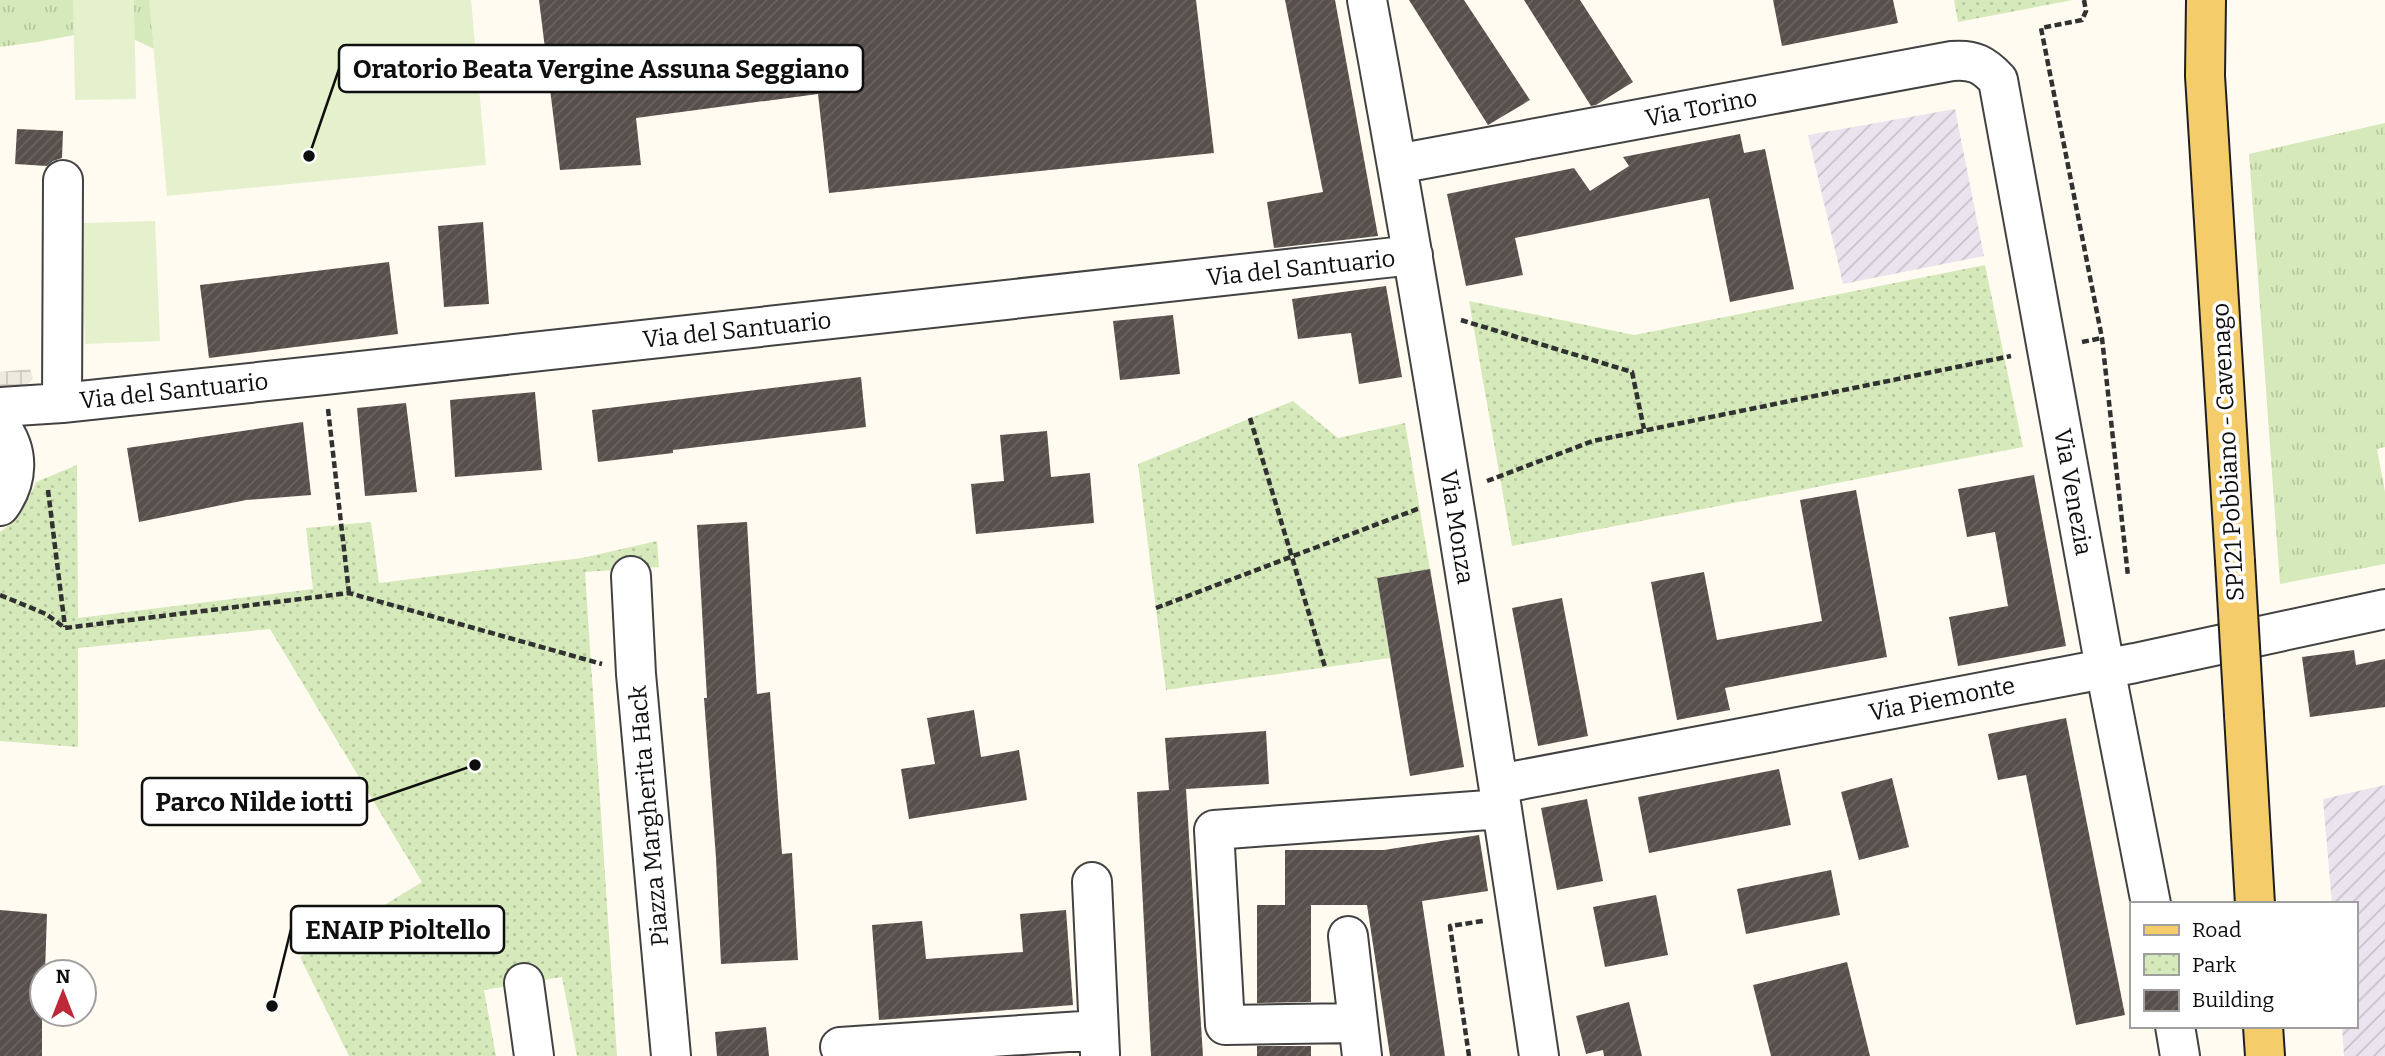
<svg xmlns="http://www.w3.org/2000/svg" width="2385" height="1056" font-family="Bitter,serif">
  <defs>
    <pattern id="industrial-furrows" width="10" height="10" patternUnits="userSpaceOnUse" patternTransform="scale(1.75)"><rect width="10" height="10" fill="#ebe3ed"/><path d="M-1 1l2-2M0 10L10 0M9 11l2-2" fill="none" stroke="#c8c2ca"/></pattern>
    <pattern id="grass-tufts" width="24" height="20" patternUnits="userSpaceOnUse" patternTransform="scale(1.75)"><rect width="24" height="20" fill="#d5e9ba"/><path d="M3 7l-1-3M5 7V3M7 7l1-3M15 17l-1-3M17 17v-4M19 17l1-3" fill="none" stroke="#b6c79f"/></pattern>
    <pattern id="park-dots" width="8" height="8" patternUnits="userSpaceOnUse" patternTransform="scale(1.75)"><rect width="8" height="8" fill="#d5e9ba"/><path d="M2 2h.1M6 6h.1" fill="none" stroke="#b6c79f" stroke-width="1.8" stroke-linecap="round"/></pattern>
    <pattern id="plaza-grid" width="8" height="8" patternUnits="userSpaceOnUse" patternTransform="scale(1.75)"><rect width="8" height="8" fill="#efeadf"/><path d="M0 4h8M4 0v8" fill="none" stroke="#ccc8be"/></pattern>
    <pattern id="building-hatch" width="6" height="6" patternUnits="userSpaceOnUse" patternTransform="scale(1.75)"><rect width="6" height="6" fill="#574f4b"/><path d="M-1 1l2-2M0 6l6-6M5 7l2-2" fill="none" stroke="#6a6461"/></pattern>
  </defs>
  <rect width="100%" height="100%" fill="#fffbf0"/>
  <path fill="url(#industrial-furrows)" d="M 1955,109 L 1984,256 L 1843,284 L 1808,135 Z
    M 2385,785 L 2385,1056 L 2344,1056 L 2342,1026 L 2355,1026 L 2355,904 L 2332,904 L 2323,799 Z"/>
  <path fill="url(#grass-tufts)" d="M 0,0 L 318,0 L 171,57 L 127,36 L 74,35 L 37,42 L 0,47 Z
    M 2385,123 L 2385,447 L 2377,449 L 2385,492 L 2385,564 L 2280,584 L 2249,154 Z"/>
  <path fill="url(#park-dots)" d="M 1954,0 L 2073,0 L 1958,22 Z
    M 1985,265 L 2023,447 L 1512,546 L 1469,301 L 1634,335 Z
    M 1293,401 L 1338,438 L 1405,423 L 1430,569 L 1377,578 L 1390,658 L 1166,690 L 1138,464 Z
    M 77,465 L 78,618 L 313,589 L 306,528 L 371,522 L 379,583 L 582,558 L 657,541 L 659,567 L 585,572 L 617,1056 L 577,1056 L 562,977 L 484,990 L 496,1056 L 349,1056 L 300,957 L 422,882 L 270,629 L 78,648 L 78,747 L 0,741 L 0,532 C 21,517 26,505 36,482 Z"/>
  <path fill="#e5f0cc" d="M 73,0 L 134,0 L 136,99 L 75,100 Z
    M 149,0 L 471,0 L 486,165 L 167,196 Z
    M 155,221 L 160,341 L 85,344 L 81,223 Z"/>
  <path fill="url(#plaza-grid)" d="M 30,369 L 33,378 L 25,389 L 0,393 L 0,372 Z"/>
  <path fill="url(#building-hatch)" d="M 539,0 L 1196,0 L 1214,153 L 829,193 L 818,94 L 636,118 L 641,165 L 560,170 Z
    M 1285,0 L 1335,0 L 1378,236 L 1274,248 L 1267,202 L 1323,192 Z
    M 1409,0 L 1464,0 L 1530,100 L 1488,125 Z
    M 1524,0 L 1580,0 L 1633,82 L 1596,105 L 1591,106 Z
    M 1773,0 L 1893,0 L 1898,23 L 1782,46 Z
    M 17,129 L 63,131 L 62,158 L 53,161 L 47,166 L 15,164 Z
    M 1740,134 L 1744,153 L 1765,149 L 1794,289 L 1730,302 L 1709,198 L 1515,238 L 1523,275 L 1466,286 L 1447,194 L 1574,168 L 1590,191 L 1629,166 L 1623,157 Z
    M 483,222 L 489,304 L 444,307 L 438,226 Z
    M 389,262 L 398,334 L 209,358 L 200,285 Z
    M 1386,286 L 1402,377 L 1359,384 L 1351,333 L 1298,339 L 1292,299 Z
    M 1173,315 L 1180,374 L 1120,380 L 1113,321 Z
    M 861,377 L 866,427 L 673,450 L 673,453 L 598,462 L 592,410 Z
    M 535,392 L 542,470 L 455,477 L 450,400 Z
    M 406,403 L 417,492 L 365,496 L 357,408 Z
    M 303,422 L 311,495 L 246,500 L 139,522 L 127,448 Z
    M 1047,431 L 1051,477 L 1090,473 L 1094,523 L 976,534 L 971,484 L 1004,481 L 1000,435 Z
    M 2034,475 L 2066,646 L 1958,666 L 1949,617 L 2008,606 L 1995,532 L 1967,537 L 1958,489 Z
    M 1856,490 L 1887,657 L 1725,688 L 1730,710 L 1677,720 L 1651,582 L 1704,572 L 1717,640 L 1822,621 L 1800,500 Z
    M 747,522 L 757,694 L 770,692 L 782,854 L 792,853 L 798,960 L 721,964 L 716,858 L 704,698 L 707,698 L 697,525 Z
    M 1430,569 L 1464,767 L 1410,776 L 1377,578 Z
    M 1562,598 L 1588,736 L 1538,746 L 1512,608 Z
    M 2354,650 L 2356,665 L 2385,659 L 2385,707 L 2310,717 L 2302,657 Z
    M 974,710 L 981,757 L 1019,750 L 1027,800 L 909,819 L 901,769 L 935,764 L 927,718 Z
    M 2066,718 L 2125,1015 L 2076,1025 L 2026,775 L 1998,780 L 1988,734 Z
    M 1266,731 L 1269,784 L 1169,790 L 1165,738 Z
    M 1779,769 L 1791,825 L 1649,853 L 1638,797 Z
    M 1892,778 L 1909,847 L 1859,860 L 1841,792 Z
    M 1186,789 L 1203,1056 L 1151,1056 L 1137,792 Z
    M 1587,799 L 1603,881 L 1557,890 L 1541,808 Z
    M 1479,835 L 1488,891 L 1422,901 L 1445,1056 L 1390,1056 L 1367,905 L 1311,905 L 1311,1002 L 1257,1003 L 1257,905 L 1285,905 L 1285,850 L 1384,850 Z
    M 1831,870 L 1840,915 L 1746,934 L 1737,889 Z
    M 1656,895 L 1668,955 L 1605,967 L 1593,907 Z
    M 0,910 L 47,914 L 45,972 L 42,972 L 42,1056 L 0,1056 Z
    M 1066,910 L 1073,1005 L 879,1020 L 872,925 L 922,921 L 926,959 L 1023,952 L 1020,914 Z
    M 1847,962 L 1870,1056 L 1771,1056 L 1753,985 Z
    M 1629,1002 L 1642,1056 L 1604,1056 L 1603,1050 L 1586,1054 L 1576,1016 Z
    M 766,1027 L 769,1056 L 717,1056 L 715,1032 Z
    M 1257,1046 L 1311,1046 L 1311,1056 L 1257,1056 Z"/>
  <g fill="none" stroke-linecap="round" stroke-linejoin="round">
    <g stroke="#424242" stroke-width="42">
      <path id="minor" d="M 1367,0 C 1432,351 1487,703 1539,1056
        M 1397,164 L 1952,61 C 1974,59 1984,65 1998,80 L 2105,668 L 2151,904
        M 62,403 L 63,180
        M 0,407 L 62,403 L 324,375 L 1413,255
        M 0,426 C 20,451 18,481 0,506
        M 631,576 L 636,674 L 671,1056
        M 1499,784 L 2135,663 L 2385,609
        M 1092,882 L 1100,1054
        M 1348,936 L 1362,1056
        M 524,983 L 534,1056
        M 1358,1023 L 1225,1025 L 1214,830 L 1502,809
        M 2175,1026 L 2180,1056
        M 840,1047 L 1098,1030"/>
    </g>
    <g stroke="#202020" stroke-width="42">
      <path id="major" d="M 2206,0 L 2205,76 L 2235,561
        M 2244,715 L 2255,904
        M 2263,1026 L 2265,1056"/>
    </g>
    <path stroke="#313131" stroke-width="4.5" stroke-dasharray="7 3.5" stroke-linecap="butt" d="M 2084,0 L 2086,11 L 2082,20 L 2041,28 L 2102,338 L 2128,576
      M 1461,320 L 1632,372 L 1644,429
      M 2082,342 L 2102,338
      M 328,409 L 349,593
      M 1250,418 L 1325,667
      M 1487,481 L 1593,441 L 2011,356
      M 48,490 L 65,627
      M 0,595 L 46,614 L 65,628 L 349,593 L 602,664
      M 1156,608 L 1420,508
      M 1469,1056 L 1450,926 L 1483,921"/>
    <use href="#minor" stroke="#fff" stroke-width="38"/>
    <use href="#major" stroke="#f5cc6a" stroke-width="38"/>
    <g stroke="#202020" stroke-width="42" stroke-linecap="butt">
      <path id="major-bridge" d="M 2235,561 L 2244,715"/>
    </g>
    <use href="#major-bridge" stroke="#f5cc6a" stroke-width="38"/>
  </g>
  <g text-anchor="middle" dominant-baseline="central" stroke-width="7" stroke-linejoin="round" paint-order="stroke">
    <g font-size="24" fill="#0f0f0f" stroke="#fff">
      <text transform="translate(1701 108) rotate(-11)">Via Torino</text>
      <text transform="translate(1301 268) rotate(-6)">Via del Santuario</text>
      <text transform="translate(737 330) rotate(-6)">Via del Santuario</text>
      <text transform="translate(174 391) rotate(-6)">Via del Santuario</text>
      <text transform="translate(2228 452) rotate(-93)">SP121 Pobbiano - Cavenago</text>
      <text transform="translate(2073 492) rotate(80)">Via Venezia</text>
      <text transform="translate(1457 527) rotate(81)">Via Monza</text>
      <text transform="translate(1942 699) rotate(-11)">Via Piemonte</text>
      <text transform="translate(649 816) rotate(-95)">Piazza Margherita Hack</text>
    </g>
  </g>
  <path fill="none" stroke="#0f0f0f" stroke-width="2.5" d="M309 156L339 69M475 765L367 802M272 1006L291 929"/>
  <g fill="#0f0f0f" stroke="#fff" stroke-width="2.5">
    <circle cx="309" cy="156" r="7"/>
    <circle cx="475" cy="765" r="7"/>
    <circle cx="272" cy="1006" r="7"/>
  </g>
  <g fill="#fff" stroke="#0f0f0f" stroke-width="2.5">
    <rect x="339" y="45" width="524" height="47" rx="7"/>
    <rect x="142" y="778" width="225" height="47" rx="7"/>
    <rect x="291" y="906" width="213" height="47" rx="7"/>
  </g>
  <g font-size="26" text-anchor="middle" font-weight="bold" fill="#0f0f0f">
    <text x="601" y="78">Oratorio Beata Vergine Assuna Seggiano</text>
    <text x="254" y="811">Parco Nilde iotti</text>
    <text x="398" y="939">ENAIP Pioltello</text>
  </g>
  <rect x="2130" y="902" width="228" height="126" fill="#ffffff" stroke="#9f9f9f" stroke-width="2"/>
  <rect x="2144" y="925" width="35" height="10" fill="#f5cc6a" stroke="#9f9f9f" stroke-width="2"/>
  <text x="2192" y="937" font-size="21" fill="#0f0f0f">Road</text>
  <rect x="2144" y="954" width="35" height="21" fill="url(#park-dots)" stroke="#9f9f9f" stroke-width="2"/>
  <text x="2192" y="972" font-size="21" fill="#0f0f0f">Park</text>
  <rect x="2144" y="990" width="35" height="21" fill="url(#building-hatch)" stroke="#9f9f9f" stroke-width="2"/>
  <text x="2192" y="1007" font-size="21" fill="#0f0f0f">Building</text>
  <g transform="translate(63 993)"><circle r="33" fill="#ffffff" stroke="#9f9f9f" stroke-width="2"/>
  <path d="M0-5L12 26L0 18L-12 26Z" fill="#bc2938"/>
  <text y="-10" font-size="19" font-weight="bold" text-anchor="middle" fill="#0f0f0f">N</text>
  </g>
</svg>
